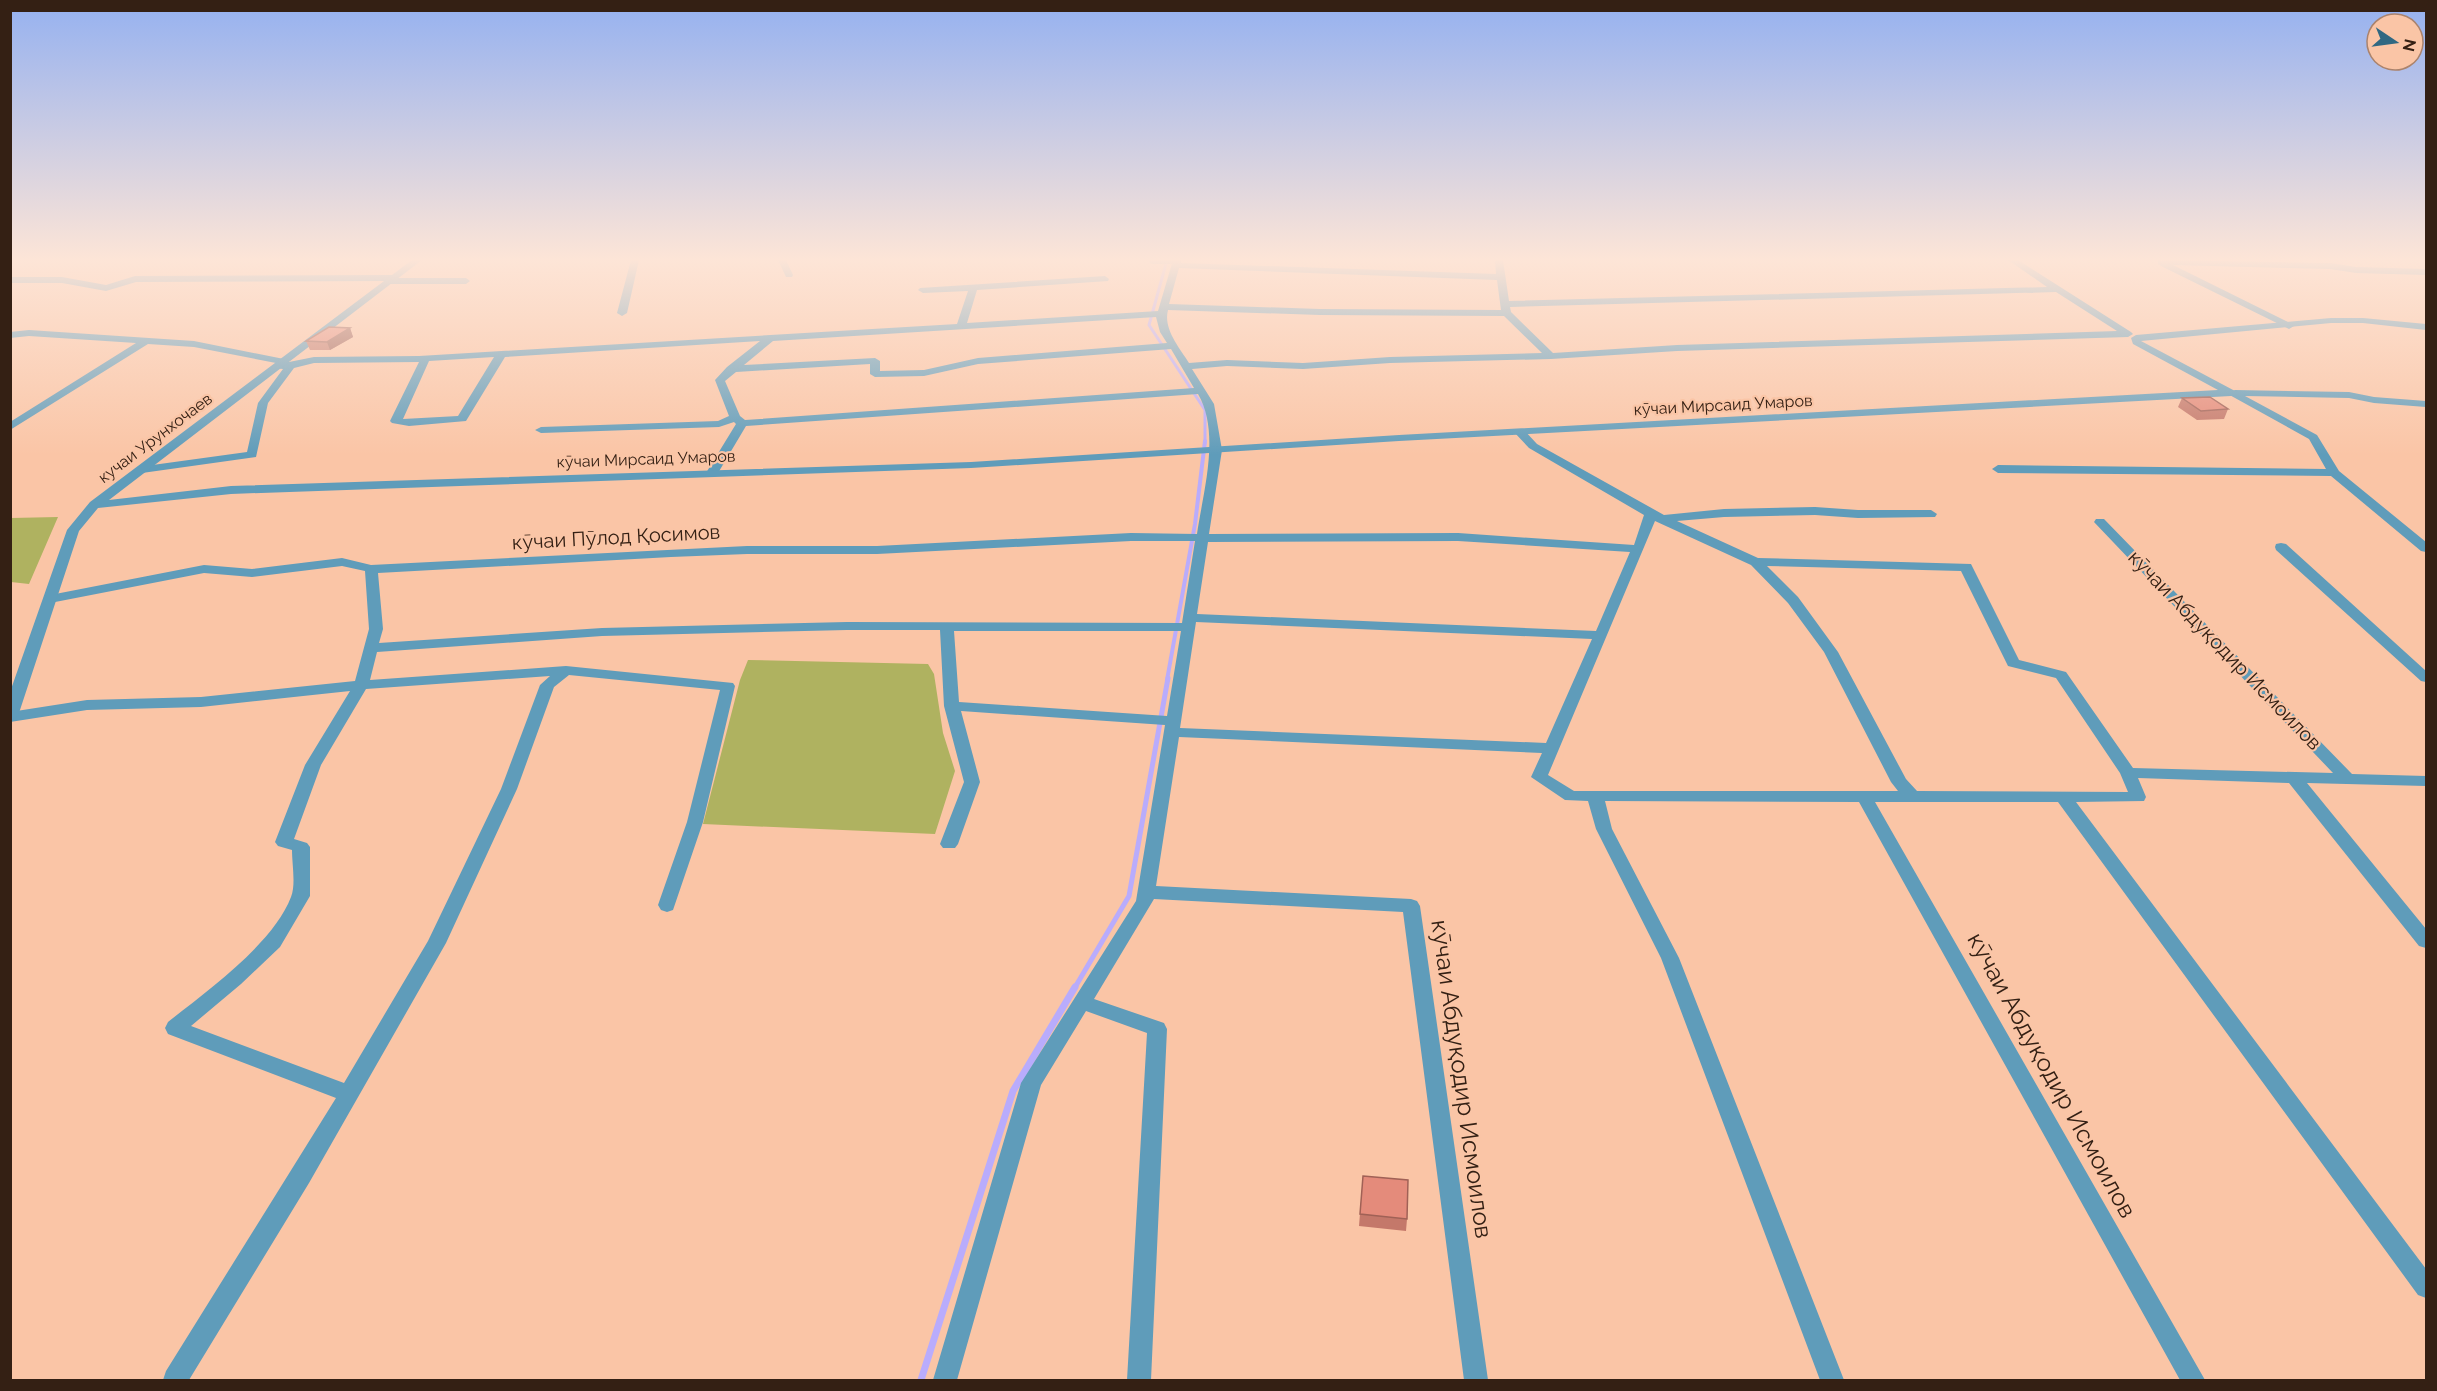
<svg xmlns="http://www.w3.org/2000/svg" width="2437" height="1391" font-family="Raleway,sans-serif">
  <rect width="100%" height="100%" fill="#fac5a6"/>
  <path fill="#afb260" d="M 58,517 L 29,584 L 11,582 L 11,518 Z
    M 748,660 L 928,664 L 934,674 L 943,733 L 955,771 L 935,834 L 703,824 L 740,680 Z"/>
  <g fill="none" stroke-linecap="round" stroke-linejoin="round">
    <path stroke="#b9acfc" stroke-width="3" d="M 1167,260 L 1149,325 L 1205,410 L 1205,443"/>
    <path stroke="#b9acfc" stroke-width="4" d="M 1167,680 L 1195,524 L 1205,441"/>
    <path stroke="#b9acfc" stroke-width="5" d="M 1074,989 L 1129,896 L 1168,678"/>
    <path stroke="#b9acfc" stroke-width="7" d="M 921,1380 L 1013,1091 L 1075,987"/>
    <path stroke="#5f9cba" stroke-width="8" d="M 1153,260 L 1177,260"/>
    <path fill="#5f9cba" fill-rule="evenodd" d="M 631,260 L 639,260 L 627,313 L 622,316 L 617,313 Z
      M 778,260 L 786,260 L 793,275 L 792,277 L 786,277 Z
      M 1173,260 L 1181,260 L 1181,263 L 1496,274 L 1495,260 L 1503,260 L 1509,301 L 2047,287 L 2008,260 L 2018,260 L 2131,332 L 2133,334 L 2128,337 L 1677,351 L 1551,359 L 1390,363 L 1303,369 L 1227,366 L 1192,369 L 1214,404 L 1222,450 L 1209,534 L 1458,533 L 1634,545 L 1644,515 L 1529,448 L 1514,432 L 1520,429 L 1524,430 L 1537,444 L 1664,515 L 1724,509 L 1815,507 L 1858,510 L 1931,510 L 1937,514 L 1935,517 L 1858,518 L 1815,515 L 1724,517 L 1677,521 L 1758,558 L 1971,564 L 2019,660 L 2066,672 L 2133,768 L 2333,773 L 2094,522 L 2096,519 L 2104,519 L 2352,774 L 2426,776 L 2426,786 L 2307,783 L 2426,929 L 2426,948 L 2419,946 L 2289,783 L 2138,778 L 2146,797 L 2144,801 L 2076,802 L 2426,1269 L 2426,1298 L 2418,1295 L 2058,802 L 1875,802 L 2205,1380 L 2180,1380 L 1859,802 L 1605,801 L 1612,829 L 1679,958 L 1844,1380 L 1820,1380 L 1661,958 L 1596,829 L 1588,801 L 1565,800 L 1531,777 L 1542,753 L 1179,737 L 1156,886 L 1411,899 L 1417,901 L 1420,906 L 1488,1380 L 1464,1380 L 1403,912 L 1154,899 L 1094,999 L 1164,1023 L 1167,1029 L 1151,1380 L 1127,1380 L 1147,1033 L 1086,1011 L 1041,1085 L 957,1380 L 933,1380 L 1021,1083 L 1136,901 L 1165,725 L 961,711 L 980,782 L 958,844 L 955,848 L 943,848 L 940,844 L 964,782 L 944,706 L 940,630 L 847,630 L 602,636 L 377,652 L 370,680 L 566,666 L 733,683 L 735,686 L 703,822 L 673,910 L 667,912 L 661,910 L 658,905 L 687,822 L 720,690 L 569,675 L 554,687 L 517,789 L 446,943 L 309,1183 L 189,1380 L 163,1380 L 166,1371 L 336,1098 L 168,1034 L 165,1028 L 168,1022 C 207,991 273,944 291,897 C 296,885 292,864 292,850 L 278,846 L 275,842 L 305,765 L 350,691 L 201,707 L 87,710 L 10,722 L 10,712 L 87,700 L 201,697 L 355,681 L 369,629 L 365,571 L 342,566 L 252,577 L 204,573 L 50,603 L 45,602 L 43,599 L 45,596 L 204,565 L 252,569 L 342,558 L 371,565 L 747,546 L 877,546 L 1131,533 L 1197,534 C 1203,492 1221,433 1198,394 L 746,426 L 718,473 L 712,477 L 706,473 L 736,424 L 734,422 L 719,427 L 541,433 L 535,430 L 541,427 L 718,421 L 729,416 L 715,380 L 727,367 L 760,341 L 505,357 L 466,421 L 409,426 L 392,423 L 390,421 L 419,362 L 314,363 L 294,368 L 268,403 L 256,457 L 142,473 L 138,471 L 138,467 L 247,452 L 258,403 L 283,369 L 274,368 L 273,366 L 276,363 L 194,347 L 148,344 L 10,430 L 10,422 L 136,343 L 29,336 L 10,338 L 10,332 L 29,330 L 194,341 L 284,359 L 289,362 L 314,357 L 419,356 L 957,324 L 968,291 L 923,293 L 918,290 L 920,288 L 1105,276 L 1109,279 L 1108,281 L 977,290 L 967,323 L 1158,311 ZM 1179,268 L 1497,280 L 1501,310 L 1320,309 L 1169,304 ZM 2056,292 L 2117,331 L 1677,345 L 1553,353 L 1511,312 L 1510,307 ZM 1168,310 L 1320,315 L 1504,316 L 1542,353 L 1390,357 L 1303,363 L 1227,360 L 1189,363 C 1179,347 1163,329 1168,310 ZM 1156,317 L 1160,332 L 1167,343 L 978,358 L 924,370 L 880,371 L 880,361 L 875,358 L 744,365 L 773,341 ZM 1171,349 L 1194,388 L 745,420 L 740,416 L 725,381 L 736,372 L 870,364 L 870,374 L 875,377 L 924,376 L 978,364 ZM 494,357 L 458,416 L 403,419 L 429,361 ZM 1655,521 L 1751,565 L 1788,603 L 1824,652 L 1891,782 L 1898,791 L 1574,791 L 1548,775 ZM 1131,541 L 1195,541 L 1182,623 L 847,622 L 602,628 L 379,643 L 383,629 L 378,573 L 671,557 L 747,554 L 877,554 ZM 1458,541 L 1630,552 L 1596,631 L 1197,614 L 1208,542 ZM 1767,566 L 1961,571 L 2008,666 L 2056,678 L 2120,773 L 2128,792 L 1917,791 L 1906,779 L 1838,652 L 1798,597 ZM 1196,622 L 1592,639 L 1546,743 L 1180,728 ZM 954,631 L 1181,631 L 1167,716 L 959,702 ZM 550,676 L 540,685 L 501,789 L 428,941 L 344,1083 L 191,1026 L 241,984 L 280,947 L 310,896 L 310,847 L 307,843 L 294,839 L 321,765 L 366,689 Z
      M 2158,260 L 2330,263 L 2356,267 L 2426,269 L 2426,275 L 2356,273 L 2330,269 L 2173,265 L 2292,324 L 2294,326 L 2289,329 L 2163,267 L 2158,264 Z
      M 394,275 L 398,278 L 466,278 L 470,281 L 466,284 L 390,284 L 386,281 L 136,282 L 106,291 L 62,283 L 10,283 L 10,277 L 62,277 L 106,285 L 135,276 Z
      M 2235,390 L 2349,392 L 2374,397 L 2426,401 L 2426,407 L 2374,403 L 2349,398 L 2245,396 L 2317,435 L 2339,471 L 2426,542 L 2426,552 L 2421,551 L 2331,476 L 1998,473 L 1992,469 L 1998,465 L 2326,469 L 2309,439 L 2226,393 Z
      M 2281,543 L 2286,544 L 2426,671 L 2426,682 L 2421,681 L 2276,550 L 2275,547 L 2276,544 Z"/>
    <path fill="#5f9cba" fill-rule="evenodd" d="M 412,260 L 422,260 L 109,500 L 231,486 L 971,462 L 1399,435 L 2218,390 L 2133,344 L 2131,338 L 2136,335 L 2331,318 L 2363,318 L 2426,324 L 2426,330 L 2363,323 L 2331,323 L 2141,341 L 2235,391 L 2235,395 L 2231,396 L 1399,441 L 971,468 L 231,494 L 98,508 L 79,531 L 18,716 L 10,721 L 10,692 L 67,530 L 90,502 Z"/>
  </g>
  <path fill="#c4786a" d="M 350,328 L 353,337 L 330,350 L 310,350 L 306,341 Z
    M 2182,398 L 2228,409 L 2224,419 L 2197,420 L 2178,407 Z
    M 1363,1176 L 1407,1219 L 1406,1231 L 1359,1226 Z"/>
  <path fill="#a06156" d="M 350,328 L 353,337 L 330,350 L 327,342 Z"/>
  <path fill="#e48b7b" stroke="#a06156" stroke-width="1.5" d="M 329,327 L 350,328 L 327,342 L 306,341 Z
    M 2210,397 L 2228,409 L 2201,411 L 2182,398 Z
    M 1363,1176 L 1408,1180 L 1407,1219 L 1360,1214 Z"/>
  <linearGradient id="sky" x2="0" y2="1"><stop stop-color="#95b1f0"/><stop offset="0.57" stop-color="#fde5d7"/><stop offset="1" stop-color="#fde5d7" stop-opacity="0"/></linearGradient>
  <rect width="2437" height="455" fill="url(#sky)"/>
  <g text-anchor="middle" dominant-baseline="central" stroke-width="4.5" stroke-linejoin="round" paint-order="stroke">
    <g font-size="16" fill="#342014" stroke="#fac5a6">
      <text transform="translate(1723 405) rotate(-3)">кӯчаи Мирсаид Умаров</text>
      <text transform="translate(155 438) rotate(-37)">кучаи Урунхочаев</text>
      <text transform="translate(646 459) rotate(-2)">кӯчаи Мирсаид Умаров</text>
    </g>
    <g font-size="20" fill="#342014" stroke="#fac5a6">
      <text transform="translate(616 537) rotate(-3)">кӯчаи Пӯлод Қосимов</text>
      <text transform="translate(2225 650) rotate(46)">кӯчаи Абдуқодир Исмоилов</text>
    </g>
    <g font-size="24" fill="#342014" stroke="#fac5a6">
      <text transform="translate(2052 1075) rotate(61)">кӯчаи Абдуқодир Исмоилов</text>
      <text transform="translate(1462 1079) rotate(82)">кӯчаи Абдуқодир Исмоилов</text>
    </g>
  </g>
  <rect width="2437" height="1391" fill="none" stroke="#342014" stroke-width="24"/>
  <g transform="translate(2395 42) rotate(103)"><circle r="28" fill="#fac5a6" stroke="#ab836c" stroke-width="1.5"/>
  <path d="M0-4.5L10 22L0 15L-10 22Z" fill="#306882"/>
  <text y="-9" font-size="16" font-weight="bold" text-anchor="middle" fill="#342014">N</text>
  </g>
</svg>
